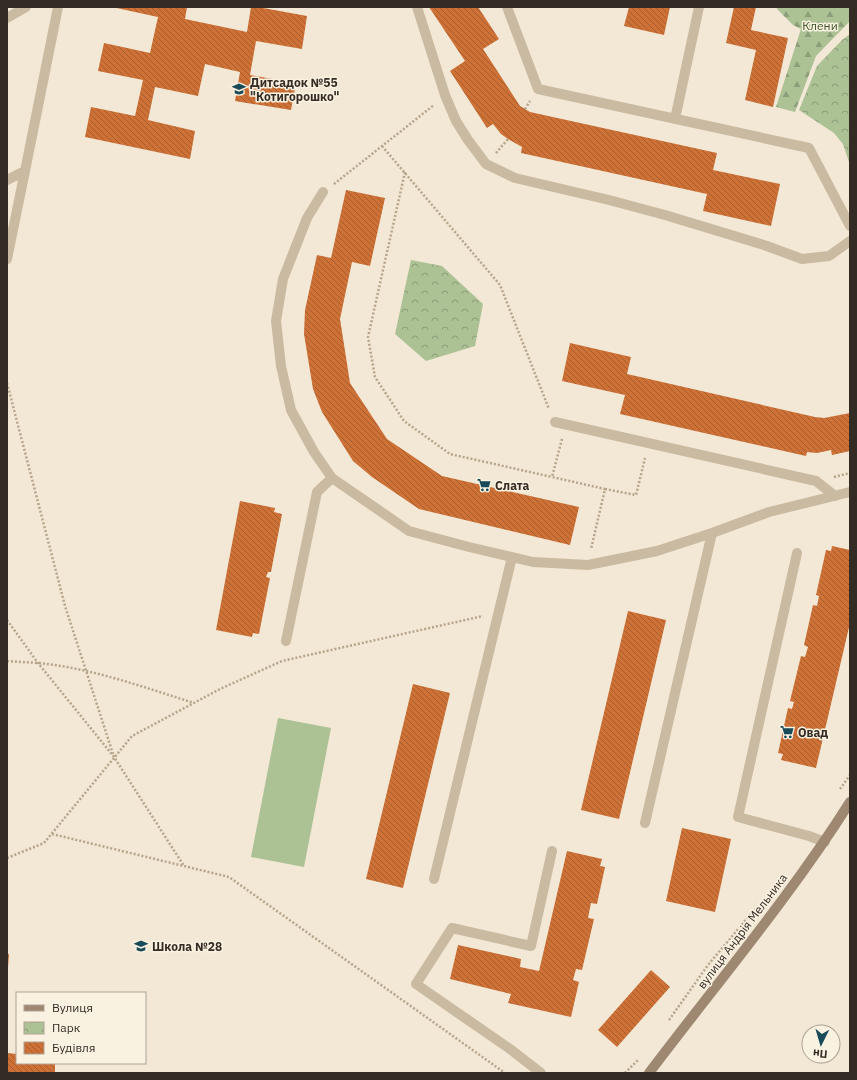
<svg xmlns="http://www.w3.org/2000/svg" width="857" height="1080" font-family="'IBM Plex Sans',sans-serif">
  <defs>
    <pattern id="forest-firs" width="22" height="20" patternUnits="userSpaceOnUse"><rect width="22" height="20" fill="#acc194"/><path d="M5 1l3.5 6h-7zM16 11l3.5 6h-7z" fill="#8d9d79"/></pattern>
    <pattern id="park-crowns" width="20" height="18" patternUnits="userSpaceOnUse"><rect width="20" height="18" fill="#acc194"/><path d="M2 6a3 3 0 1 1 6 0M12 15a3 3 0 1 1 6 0" fill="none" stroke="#8d9d79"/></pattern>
    <pattern id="building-back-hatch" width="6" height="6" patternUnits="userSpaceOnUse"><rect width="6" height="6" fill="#ce7137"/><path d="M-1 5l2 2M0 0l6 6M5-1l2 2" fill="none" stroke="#a85d2e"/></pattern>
  </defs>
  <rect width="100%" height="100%" fill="#f2e8d5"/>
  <path fill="url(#forest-firs)" d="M 777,7 L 846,7 L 850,9 L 850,21 L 816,56 L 795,112 L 776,107 L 801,29 L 793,25 L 777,9 Z"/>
  <path fill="url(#park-crowns)" d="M 850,34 L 850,165 L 843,144 L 834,133 L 799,110 L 817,66 L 842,40 Z
    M 411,260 L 442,266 L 483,304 L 475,346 L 426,361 L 395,334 Z"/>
  <path fill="#acc194" d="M 278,718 L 331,728 L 304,867 L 251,857 Z"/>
  <path fill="url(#building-back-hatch)" d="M 112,7 L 187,7 L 185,19 L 247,32 L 251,7 L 263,7 L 263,8 L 307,16 L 302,49 L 256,41 L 250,75 L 296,83 L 291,110 L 235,101 L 240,72 L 205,64 L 198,96 L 155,87 L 148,120 L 195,131 L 190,159 L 85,137 L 91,107 L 135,116 L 143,80 L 98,71 L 104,43 L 150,53 L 158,17 Z
    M 429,7 L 478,7 L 499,39 L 483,49 L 520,106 L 530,112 L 717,153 L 713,170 L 780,184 L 771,226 L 703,211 L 707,194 L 521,153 L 522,147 L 508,139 L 501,134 L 493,124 L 487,128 L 450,71 L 465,61 Z
    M 629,7 L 670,7 L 664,35 L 624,26 Z
    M 734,7 L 756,7 L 751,30 L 788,38 L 773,107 L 745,100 L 756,50 L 726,43 Z
    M 346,190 L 385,198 L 370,266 L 352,262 L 340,319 L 350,383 L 387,439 L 442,476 L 579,507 L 570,545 L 419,509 L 372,477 L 353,461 L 322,412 L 313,389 L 304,334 L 305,310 L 317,255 L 331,258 Z
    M 570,343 L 631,357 L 627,374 L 815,417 L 824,418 L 850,413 L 850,451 L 832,455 L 831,450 L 817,453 L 807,452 L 806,456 L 620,414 L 625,395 L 562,381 Z
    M 240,501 L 275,508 L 274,512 L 282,514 L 271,572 L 268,572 L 266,577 L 270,578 L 259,634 L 253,633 L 252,637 L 216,630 Z
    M 832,546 L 850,550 L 850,623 L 816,768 L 781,760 L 783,754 L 778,753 L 788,708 L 792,709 L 794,702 L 790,701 L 801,656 L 805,657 L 808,647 L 804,645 L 813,605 L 817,606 L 819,596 L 816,595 L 826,550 L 831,551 Z
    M 628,611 L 666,620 L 619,819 L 581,810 Z
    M 413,684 L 450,693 L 403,888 L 366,879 Z
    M 682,828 L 731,839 L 715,912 L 666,901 Z
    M 567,851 L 602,859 L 600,866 L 605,867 L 597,904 L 591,903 L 588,918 L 594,919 L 582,970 L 576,969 L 573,980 L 579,982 L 571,1017 L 508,1003 L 511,994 L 450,979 L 458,945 L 521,959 L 520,967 L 539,971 Z
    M 7,954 L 9,954 L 8,968 L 7,968 Z
    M 651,970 L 670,987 L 617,1047 L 598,1030 Z
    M 7,1053 L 17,1054 L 17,1063 L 55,1063 L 55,1073 L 7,1073 Z"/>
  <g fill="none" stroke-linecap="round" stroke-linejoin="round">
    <path stroke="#b6a48b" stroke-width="2.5" stroke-dasharray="2 2" stroke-linecap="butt" d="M 525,109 L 530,101
      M 382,146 L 500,285 L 549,409
      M 496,153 L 508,139
      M 405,172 L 368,337 L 375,377 L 404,421 L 450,454 L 552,477
      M 334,184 L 434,105
      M 7,383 L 65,606 L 114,757
      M 562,439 L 552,477 L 605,489 L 591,549
      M 834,477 L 850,473
      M 605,489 L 636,495 L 645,458
      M 7,620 L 38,663 L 114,757 L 184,866
      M 7,661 C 17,662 27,662 38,663 C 91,668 143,687 194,703
      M 840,789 L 850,775
      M 52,834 L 229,877 L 505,1073
      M 7,858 L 44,843 L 132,736 L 220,689 L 282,661 L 483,616
      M 669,1020 L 708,965 L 755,909
      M 625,1073 L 639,1059"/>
    <path stroke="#cabaa1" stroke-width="10" d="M 417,7 L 445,95 L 456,121 L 468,140 L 486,164 L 515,178 L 609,200 L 665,215 L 764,245 L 802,259 L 829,256 L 850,241
      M 507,7 L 538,89 L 809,148 L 850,226
      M 7,18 L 26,7
      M 675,119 L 699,7
      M 7,180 L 25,171 L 58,7
      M 323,192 L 307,218 L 283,279 L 276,321 L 281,366 L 291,410 L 314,452 L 332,478 L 409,531 L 469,547 L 533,562 L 588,565 L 657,551 L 712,533 L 769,512 L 850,492
      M 7,259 L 25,171
      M 555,422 L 816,481 L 835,496
      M 797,553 L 738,817 L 809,836 L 825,842
      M 286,641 L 317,492 L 332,478
      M 645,823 L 712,533
      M 434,879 L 512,557
      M 541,1073 L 510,1049 L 416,984 L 452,928 L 531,946 L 552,851"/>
    <path stroke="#9e8872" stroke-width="10" d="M 649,1073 C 717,983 790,897 850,802"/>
  </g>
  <defs>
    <g id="school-bare" transform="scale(1.08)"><path d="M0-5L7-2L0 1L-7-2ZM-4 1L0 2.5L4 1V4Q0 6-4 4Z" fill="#184a57" stroke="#faf2e1" stroke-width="2.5" paint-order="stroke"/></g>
    <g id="supermarket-bare" transform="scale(1.08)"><path d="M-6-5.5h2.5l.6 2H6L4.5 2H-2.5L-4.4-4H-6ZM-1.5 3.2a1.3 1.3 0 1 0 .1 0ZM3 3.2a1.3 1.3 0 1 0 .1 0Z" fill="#184a57" stroke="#faf2e1" stroke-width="2.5" paint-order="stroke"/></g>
  </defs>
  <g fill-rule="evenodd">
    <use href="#school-bare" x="239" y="89"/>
    <use href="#supermarket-bare" x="484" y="485"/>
    <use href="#supermarket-bare" x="787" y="732"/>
    <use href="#school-bare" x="141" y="946"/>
  </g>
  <g text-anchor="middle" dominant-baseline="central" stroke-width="3" stroke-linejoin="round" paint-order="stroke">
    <g font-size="12" fill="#3d5326" stroke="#faf2e1">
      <text x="820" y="25">Клени</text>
    </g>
    <g font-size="12" font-weight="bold" fill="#342b24" stroke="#faf2e1" text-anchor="start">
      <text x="250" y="82">Дитсадок №55<tspan x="250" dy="14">"Котигорошко"</tspan></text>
      <text x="495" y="485">Слата</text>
      <text x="798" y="732">Овад</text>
      <text x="152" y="946">Школа №28</text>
    </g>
    <g font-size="12" fill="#342b24" stroke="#faf2e1">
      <text transform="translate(742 931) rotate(-53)">вулиця Андрія Мельника</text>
    </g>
  </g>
  <rect width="857" height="1080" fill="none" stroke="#342b24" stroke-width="16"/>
  <rect x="16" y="992" width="130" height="72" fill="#faf2e1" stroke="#aba295"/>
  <rect x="24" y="1005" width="20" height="6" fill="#9e8872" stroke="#aba295"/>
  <text x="52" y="1012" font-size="12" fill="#342b24">Вулиця</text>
  <rect x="24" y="1022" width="20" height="12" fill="url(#park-crowns)" stroke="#aba295"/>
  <text x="52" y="1032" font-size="12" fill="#342b24">Парк</text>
  <rect x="24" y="1042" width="20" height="12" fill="url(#building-back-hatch)" stroke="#aba295"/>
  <text x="52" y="1052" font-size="12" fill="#342b24">Будівля</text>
  <g transform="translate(821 1044) rotate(185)"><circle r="19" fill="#faf2e1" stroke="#aba295"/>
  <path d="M0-3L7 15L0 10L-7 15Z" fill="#184a57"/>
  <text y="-6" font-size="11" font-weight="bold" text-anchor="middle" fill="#342b24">Пн</text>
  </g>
</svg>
